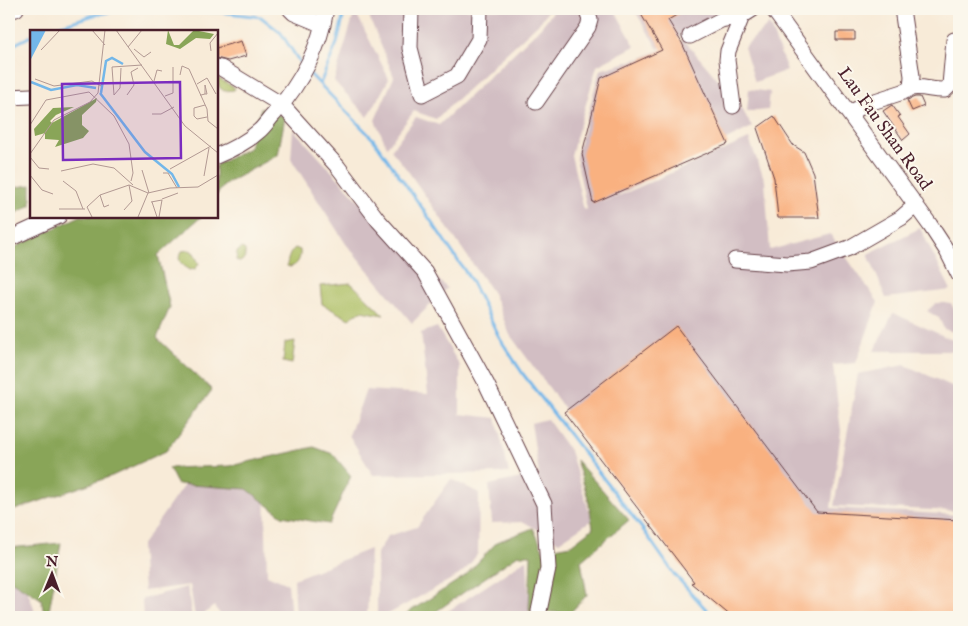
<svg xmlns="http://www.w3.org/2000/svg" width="968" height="626" font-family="'IM FELL English',serif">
  <rect width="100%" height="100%" fill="#fbf7ec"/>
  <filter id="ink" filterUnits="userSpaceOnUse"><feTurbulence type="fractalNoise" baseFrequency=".02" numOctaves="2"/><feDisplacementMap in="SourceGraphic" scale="10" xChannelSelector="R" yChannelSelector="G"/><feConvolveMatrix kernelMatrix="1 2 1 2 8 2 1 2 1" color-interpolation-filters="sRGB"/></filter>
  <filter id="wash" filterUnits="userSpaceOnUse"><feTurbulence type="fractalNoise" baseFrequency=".0096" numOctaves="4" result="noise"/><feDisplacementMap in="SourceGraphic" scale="20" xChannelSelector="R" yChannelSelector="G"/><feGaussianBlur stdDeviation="1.12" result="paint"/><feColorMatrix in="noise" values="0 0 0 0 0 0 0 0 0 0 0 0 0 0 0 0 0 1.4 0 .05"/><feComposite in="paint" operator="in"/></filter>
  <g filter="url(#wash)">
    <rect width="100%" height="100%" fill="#f8ebd8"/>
    <path fill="#d2bec3" d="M 366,9 L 549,9 L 541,21 L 436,119 L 414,111 L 387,147 L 375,120 L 394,77 Z
      M 555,9 L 614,9 L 635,46 L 597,66 L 571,155 L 584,210 L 587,209 L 576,157 L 600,70 L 641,58 L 684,40 L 741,107 L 752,127 L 600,204 L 749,139 L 765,181 L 770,250 L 830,234 L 878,302 L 856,363 L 833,365 L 841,431 L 831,508 L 959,515 L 959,617 L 731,617 L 641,512 L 510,335 L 493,293 L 408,171 L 391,150 L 416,117 L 439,125 L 541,27 Z
      M 634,9 L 725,9 L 658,49 Z
      M 355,11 L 389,79 L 368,117 L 334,81 Z
      M 769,24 L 787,70 L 755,82 L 744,47 Z
      M 749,89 L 770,92 L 768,110 L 747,112 Z
      M 293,129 L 380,224 L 447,288 L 412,323 L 346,244 L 291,159 Z
      M 920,228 L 951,290 L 886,298 L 868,254 Z
      M 936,303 L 951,303 L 959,319 L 959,331 L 957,333 L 944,329 L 939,318 L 927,311 Z
      M 893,313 L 959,343 L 959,351 L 874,351 Z
      M 437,327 L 460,366 L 460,414 L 496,418 L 509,473 L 373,475 L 349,435 L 366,390 L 428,394 L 421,333 Z
      M 905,365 L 954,387 L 959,385 L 959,511 L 834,506 L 858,374 Z
      M 547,419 L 570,451 L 592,520 L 559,542 L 524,522 L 492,523 L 489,485 L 539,474 L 531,423 Z
      M 191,475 L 265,490 L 267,575 L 288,584 L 291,617 L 222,617 L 214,606 L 200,617 L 195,617 L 190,585 L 144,591 L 141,546 Z
      M 451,479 L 479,493 L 478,553 L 467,568 L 459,575 L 383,617 L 377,617 L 377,553 L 388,536 L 417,527 Z
      M 370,549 L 367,617 L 296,617 L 294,579 Z
      M 527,559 L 530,617 L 439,617 Z
      M 21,574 L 34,608 L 34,617 L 9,617 L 9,579 Z
      M 187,587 L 192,617 L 143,617 L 142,599 Z"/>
    <path fill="#acbe62" stroke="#7b6e46" d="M 218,78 L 235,88 L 234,90 L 224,91 L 220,88 L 217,81 Z
      M 242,248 L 245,250 L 245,258 L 240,262 L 236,260 L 237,252 Z
      M 295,248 L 300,250 C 301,258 298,265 290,267 L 287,266 C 287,261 290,251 295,248 Z
      M 190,250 L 194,253 L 199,264 L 195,269 L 189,270 L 181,263 L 179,258 L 182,251 Z
      M 351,283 L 384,315 L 361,311 L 349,319 L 322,304 L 320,286 Z
      M 295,341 L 292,364 L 283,362 L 285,343 Z"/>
    <path fill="#89a558" stroke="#6a6242" d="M 261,108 L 285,117 L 278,155 L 225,184 L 216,196 L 216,165 L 249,148 Z
      M 31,185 L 31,205 L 9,217 L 9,188 Z
      M 80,216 L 202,216 L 158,255 L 170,307 L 157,338 L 212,390 L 166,451 L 112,476 L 9,512 L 9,250 Z
      M 314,447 L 333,454 L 351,476 L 329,524 L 282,516 L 247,489 L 177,484 L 169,468 L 230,466 Z
      M 576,460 L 629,520 L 581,561 L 587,595 L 570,613 L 529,611 L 531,555 L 518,555 L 428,617 L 401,617 L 465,576 L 497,542 L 533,528 L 554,573 L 555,548 L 571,545 L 593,528 L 588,498 Z
      M 61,543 L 48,617 L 45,617 L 41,599 L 9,579 L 9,548 Z"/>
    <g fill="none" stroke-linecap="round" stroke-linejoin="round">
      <path stroke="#73b7e9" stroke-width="3" d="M 42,31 L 94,15 L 122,10 L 220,12 L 261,17 L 281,33 L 302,66
        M 9,47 L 31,36
        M 308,72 L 373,139 L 423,209 L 471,280 L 500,339 L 523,374 L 644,531 L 674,574 L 713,617
        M 320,84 L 337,43 L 345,9"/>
    </g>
    <g id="blocks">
      <path fill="#f9b180" d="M 638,9 L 687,9 L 668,20 L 682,43 L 728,144 L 593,203 L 582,154 L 601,78 L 662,50 Z
        M 836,32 L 855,32 L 855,40 L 836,40 Z
        M 241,41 L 246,56 L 228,61 L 216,58 L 216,48 Z
        M 915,97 L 920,97 L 924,106 L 912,111 L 907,100 Z
        M 892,105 L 900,116 L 898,117 L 910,134 L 903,140 L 883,111 Z
        M 774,116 L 793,145 L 804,152 L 813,173 L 819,218 L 778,218 L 774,178 L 757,128 Z
        M 676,326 L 817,512 L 959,520 L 959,617 L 732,617 L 691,583 L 694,582 L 564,412 Z"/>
    </g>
  </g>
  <g filter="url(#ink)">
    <use href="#blocks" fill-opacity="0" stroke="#643e45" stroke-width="1"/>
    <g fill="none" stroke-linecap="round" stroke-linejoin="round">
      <g stroke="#643e45" stroke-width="17">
        <path id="minor" d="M 290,9 L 294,13 L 323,25
          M 411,9 L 410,48 L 422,94 L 457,76 L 479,39 L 480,9
          M 773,9 L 930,225 L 947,251 L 959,275
          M 9,10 L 16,9
          M 690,36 L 721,20 L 742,16 L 753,9
          M 216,67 L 221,68 L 282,105 L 338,167 L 378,220 L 425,272 L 486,383 L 544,504 L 548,568 L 539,611 L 539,617
          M 911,88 C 925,86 932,91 945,90 L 950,85 L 954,40
          M 9,97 L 31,96
          M 536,102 L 588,27 L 590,20 L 586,9
          M 733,106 L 727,60 L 728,51 L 742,16
          M 849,113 L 872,102 L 903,92 L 911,88 L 912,76 L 902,9
          M 216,156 C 231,150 247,142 259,131 C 265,126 269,119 274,114 C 300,84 320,48 326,9
          M 9,239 L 59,216
          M 735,260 L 787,264 L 811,262 L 849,248 L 901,218 L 916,205"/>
      </g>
      <use href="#minor" stroke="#fff" stroke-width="15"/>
    </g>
  </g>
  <g text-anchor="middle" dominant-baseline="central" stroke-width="4" stroke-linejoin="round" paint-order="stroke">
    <g font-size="18" fill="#4a1f2b" stroke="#fbf7ec">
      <text transform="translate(884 129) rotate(54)">Lau Fau Shan Road</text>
    </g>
  </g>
  <g transform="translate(30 30)">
    <rect width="188" height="188" fill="#f8ebd8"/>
    <path d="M 138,0 L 144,15 L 149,15 L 164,0 L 184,4 L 180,9 L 166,8 L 150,19 L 136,14 ZM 67,68 L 66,72 L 52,85 L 52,95 L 59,101 L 53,108 L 25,117 L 29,110 L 15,109 L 15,103 L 5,106 L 4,99 L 23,78 L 44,77 L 26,85 L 20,91 L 22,93 Z" fill="#89a558"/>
    <path d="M 16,0 L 0,31 L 0,53 L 0,0 Z" fill="#73b7e9"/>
    <path fill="none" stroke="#73b7e9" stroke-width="2.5" d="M 1,52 L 21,60 L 47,55 L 66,58M 70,63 L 115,122 L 142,144 L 149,157M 71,63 L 76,31 L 82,28 L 93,34"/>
    <path fill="none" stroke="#b29993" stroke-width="1" d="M 62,0 L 75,15M 86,0 L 155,96 L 188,123M 98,17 L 112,0M 104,19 L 114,27 L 121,22M 11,20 L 30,0M 181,21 L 180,13 L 188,3M 91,38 L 90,58 L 84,65 L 82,37 L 112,35M 150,45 L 152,36 L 159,39 L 177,79 L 178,91 L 188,99M 5,49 L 24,56 L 62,51 L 71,56M 124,51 L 127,40 L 132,41M 167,54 L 177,48 L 186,64M 97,65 L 104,55 L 101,42 L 108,38M 170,65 L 171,65 L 175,64 L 177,64 L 175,55 L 175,64M 135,66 L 143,63 L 143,37M 175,75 L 164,78 L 164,86 L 167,89 L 177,87M 122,84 L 131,84 L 144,77M 0,95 L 16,70 L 59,62 L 84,86 L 99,114 L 103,143 L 101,151M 0,124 L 24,90 L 60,72 L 68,63 L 75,0M 0,127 L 9,138 L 19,139M 140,139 L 181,116M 112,140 L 119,163M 31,141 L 63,134 L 84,138 L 103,155M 133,143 L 138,143 L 147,158M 0,145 L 12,160 L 23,164M 174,146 L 179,118M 33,151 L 46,161 L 53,179M 118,163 L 140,158 L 168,157 L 188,145M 70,165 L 74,177 L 79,175M 132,169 L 148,163M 121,172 L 132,170 L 129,187M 122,172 L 127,187M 29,179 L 55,179M 94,180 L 102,171 L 99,155M 62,187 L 57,177 L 70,165 L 99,155 L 118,163M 108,187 L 118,163"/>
    <path fill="#7b2cbf" fill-opacity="0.15" stroke="#7b2cbf" stroke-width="2.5" d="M 150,52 L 151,128 L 33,130 L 32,54 Z"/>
    <rect width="188" height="188" fill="none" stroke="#4a1f2b" stroke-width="2.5"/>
  </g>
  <rect width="968" height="626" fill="none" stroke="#fbf7ec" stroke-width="30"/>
  <g transform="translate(52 574) rotate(1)" stroke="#fbf7ec" stroke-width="4" paint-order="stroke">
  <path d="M0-4L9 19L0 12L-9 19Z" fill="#4a1f2b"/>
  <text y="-8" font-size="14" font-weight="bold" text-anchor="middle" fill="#4a1f2b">N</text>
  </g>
</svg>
